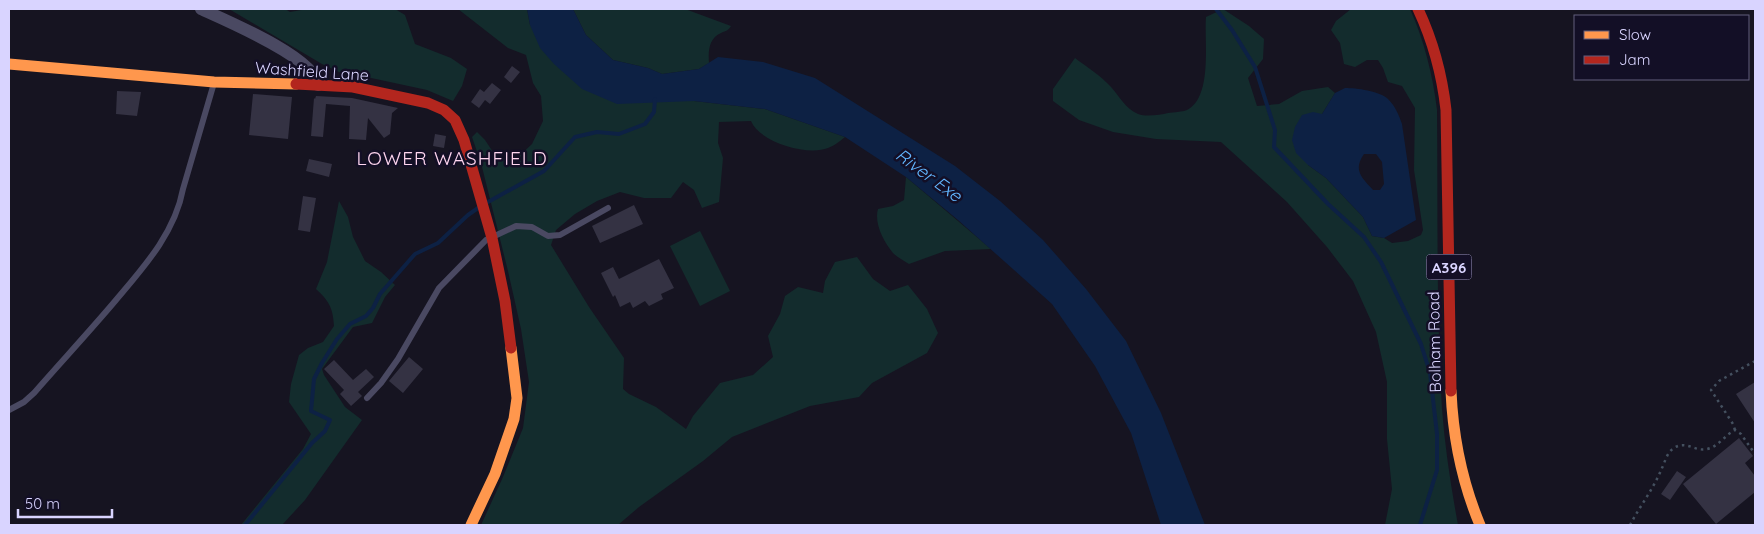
<svg xmlns="http://www.w3.org/2000/svg" width="1764" height="534" font-family="Quicksand,sans-serif">
  <rect width="100%" height="100%" fill="#161421"/>
  <path fill="#132c2d" d="M 229,9 L 285,9 L 290,12 L 307,9 L 395,9 L 405,15 L 415,44 L 451,58 L 467,69 L 462,86 L 453,101 L 427,90 L 362,76 L 341,73 L 322,64 Z
    M 458,9 L 527,9 L 530,25 L 694,101 L 765,109 L 845,137 C 840,141 834,146 828,148 C 808,156 760,143 751,121 L 719,122 L 718,143 L 723,158 L 719,202 L 702,208 L 694,190 L 683,182 L 671,198 L 644,198 L 620,192 L 597,201 L 575,214 L 556,230 L 551,245 L 589,307 L 624,358 L 623,389 L 629,394 L 656,407 L 686,429 L 693,416 L 720,383 L 753,375 L 773,357 L 768,336 L 780,314 L 785,296 L 798,287 L 823,293 L 825,281 L 835,262 L 857,257 L 873,279 L 890,291 L 908,285 L 927,309 L 938,333 L 927,353 L 872,383 L 859,397 L 810,406 L 732,437 L 703,461 L 639,507 L 618,525 L 481,525 L 503,477 L 523,428 L 529,382 L 521,329 L 508,271 L 481,163 L 472,137 L 477,132 L 485,140 L 497,158 L 515,160 L 532,144 L 543,121 L 541,96 L 533,83 L 526,55 L 508,48 Z
    M 573,9 L 685,9 L 731,26 C 728,31 725,31 721,33 C 709,38 708,51 709,63 L 699,69 L 662,74 L 648,68 L 613,60 L 586,35 Z
    M 1223,9 L 1249,26 L 1264,39 L 1263,59 L 1248,78 L 1257,106 L 1279,104 L 1302,91 L 1328,87 L 1335,93 L 1322,114 L 1308,165 L 1326,178 L 1363,217 L 1372,236 L 1384,238 L 1392,243 L 1408,241 L 1421,235 L 1423,230 L 1414,170 L 1415,108 L 1402,86 L 1388,82 L 1383,68 L 1378,60 L 1367,60 L 1355,67 L 1344,64 L 1340,43 L 1331,30 L 1336,21 L 1351,9 L 1410,9 C 1424,40 1433,76 1437,110 C 1438,210 1436,310 1442,409 C 1445,448 1451,487 1458,525 L 1385,525 L 1392,489 L 1387,439 L 1387,382 L 1376,332 L 1353,281 L 1327,247 L 1287,202 L 1221,142 L 1156,139 L 1113,132 L 1079,120 L 1053,101 L 1053,89 L 1075,58 C 1087,67 1101,76 1111,87 C 1119,96 1126,109 1138,114 C 1146,117 1160,115 1168,113 C 1174,112 1182,112 1187,110 C 1213,97 1204,40 1206,17 Z
    M 906,177 L 991,249 L 945,251 L 909,264 C 904,261 897,257 893,253 C 883,241 874,223 878,209 L 893,206 L 904,200 Z
    M 339,201 L 348,217 L 353,237 L 365,261 L 381,272 L 395,285 L 385,297 L 372,323 L 353,327 L 322,369 L 324,375 L 345,407 L 362,420 L 305,500 L 282,525 L 241,525 L 303,449 L 311,434 L 289,402 L 291,384 L 299,355 L 308,348 L 323,342 L 334,326 C 333,308 329,301 316,289 L 327,262 Z
    M 700,231 L 730,291 L 700,306 L 670,246 Z"/>
  <path fill="#0d2144" fill-rule="evenodd" d="M 527,9 L 573,9 L 586,35 L 613,60 L 648,68 L 662,74 L 699,69 L 718,57 L 763,62 L 815,78 L 955,166 L 1000,201 L 1043,240 L 1086,289 L 1126,341 L 1161,413 L 1205,525 L 1161,525 L 1131,433 L 1095,366 L 1052,304 L 958,220 L 906,177 L 845,137 L 765,109 L 694,101 L 617,104 L 582,89 L 554,64 L 540,48 L 530,25 Z
    M 1345,88 C 1356,88 1380,91 1388,99 C 1395,106 1399,115 1402,124 L 1416,220 L 1384,238 L 1372,236 L 1363,217 L 1326,178 L 1308,165 L 1296,153 L 1292,140 L 1295,127 L 1302,115 L 1313,112 L 1322,114 L 1335,93 ZM 1364,154 L 1376,154 L 1382,162 L 1384,184 L 1380,190 L 1373,190 C 1361,177 1353,170 1364,154 Z"/>
  <g fill="none" stroke-linecap="round" stroke-linejoin="round">
    <path stroke="#0d2144" stroke-width="4" d="M 1216,9 L 1232,30 L 1255,67 L 1275,130 L 1274,147 L 1328,204 L 1364,237 L 1381,262 L 1421,344 L 1430,373 L 1437,434 L 1437,470 L 1420,525
      M 488,202 L 544,171 L 575,137 L 597,132 L 619,134 L 645,124 L 654,112 L 655,99
      M 245,525 L 312,443 L 325,431 L 330,420 L 311,411 L 314,379 L 322,363 L 337,339 L 350,324 L 366,316 L 373,308 L 380,294 L 415,254 L 438,243 L 468,215 L 478,208"/>
  </g>
  <path fill="#343243" d="M 512,66 L 520,72 L 511,83 L 504,77 Z
    M 492,83 L 501,90 L 490,104 L 485,100 L 479,108 L 471,102 L 480,89 L 484,92 Z
    M 117,91 L 141,92 L 137,116 L 116,114 Z
    M 253,94 L 292,97 L 288,139 L 249,135 Z
    M 316,96 L 352,98 L 398,108 L 392,113 L 390,134 L 384,138 L 368,118 L 366,140 L 349,139 L 350,106 L 326,104 L 323,137 L 311,136 L 314,98 L 315,99 Z
    M 435,134 L 446,136 L 444,148 L 433,146 Z
    M 309,159 L 332,164 L 329,177 L 306,171 Z
    M 303,196 L 316,198 L 310,232 L 298,230 Z
    M 634,205 L 643,224 L 600,243 L 592,226 Z
    M 659,259 L 674,288 L 661,294 L 663,299 L 649,306 L 645,301 L 633,308 L 630,302 L 620,307 L 615,295 L 613,297 L 601,273 L 613,267 L 619,279 Z
    M 409,357 L 423,369 L 403,393 L 389,381 Z
    M 334,360 L 353,380 L 366,369 L 374,377 L 358,392 L 362,396 L 351,406 L 340,394 L 344,390 L 324,369 Z
    M 1755,382 L 1755,423 L 1736,394 Z
    M 1739,438 L 1753,456 L 1745,463 L 1755,476 L 1755,492 L 1716,524 L 1683,484 Z
    M 1677,471 L 1686,477 L 1670,500 L 1661,494 Z"/>
  <g fill="none" stroke-linecap="round" stroke-linejoin="round">
    <path stroke="#44505f" stroke-width="2.5" stroke-dasharray="2.5 4" stroke-linecap="butt" d="M 1735,430 L 1733,424 L 1711,390 L 1719,381 L 1755,361
      M 1630,525 C 1640,506 1654,488 1662,468 C 1665,462 1667,452 1674,448 C 1686,440 1695,452 1707,449 C 1718,447 1725,435 1735,430 L 1741,434 L 1755,454"/>
    <path stroke="#4a4962" stroke-width="6" d="M 367,398 L 381,383 L 398,359 L 439,288 L 486,240 L 516,226 L 532,227 L 548,236 L 560,235 L 608,208
      M 9,410 L 24,402 L 34,393 C 61,362 89,332 116,300 C 143,268 175,233 183,189 L 214,83"/>
    <path stroke="#4a4962" stroke-width="12" d="M 201,9 C 225,20 316,58 318,85"/>
    <path stroke="#ff974d" stroke-width="11" d="M 9,64 L 214,82 L 296,84
      M 1451,391 C 1453,438 1462,482 1480,525
      M 471,525 L 495,474 L 514,419 L 517,398 L 511,348"/>
    <path stroke="#b3261e" stroke-width="11" d="M 1418,9 C 1433,41 1442,74 1446,110 L 1451,391
      M 296,84 L 353,87 L 428,103 L 444,110 L 455,120 L 464,140 L 492,238 L 505,301 L 511,348"/>
  </g>
  <g text-anchor="middle" dominant-baseline="central" stroke-width="5" stroke-linejoin="round" paint-order="stroke">
    <rect fill="#130f26" stroke="#9e99be" stroke-width="1" x="1426.5" y="254.5" width="45" height="25" rx="4"/>
    <g font-size="15" font-weight="bold" fill="#d9d4ff">
      <text x="1449" y="267">A396</text>
    </g>
    <g font-size="16" fill="#d9d4ff" stroke="#130f26">
      <text transform="translate(312 71) rotate(4)">Washfield Lane</text>
      <text transform="translate(1434 342) rotate(-91)">Bolham Road</text>
    </g>
    <g font-size="18" font-style="italic" fill="#62b6ff" stroke="#130f26">
      <text transform="translate(929 175) rotate(36)">River Exe</text>
    </g>
    <g font-size="19" letter-spacing="1" fill="#ffd6f0" stroke="#130f26">
      <text x="452" y="158">LOWER WASHFIELD</text>
    </g>
  </g>
  <rect width="1764" height="534" fill="none" stroke="#d9d4ff" stroke-width="20"/>
  <rect x="1574" y="15" width="175" height="65" fill="#130f26" stroke="#625e7d"/>
  <rect x="1584" y="31" width="25" height="8" fill="#ff974d" stroke="#625e7d"/>
  <text x="1619" y="40" font-size="15" fill="#d9d4ff">Slow</text>
  <rect x="1584" y="56" width="25" height="8" fill="#b3261e" stroke="#625e7d"/>
  <text x="1619" y="65" font-size="15" fill="#d9d4ff">Jam</text>
  <path d="M18 509v8h94v-8" fill="none" stroke="#d9d4ff" stroke-width="2.5"/>
  <text x="25" y="509" font-size="15" fill="#d9d4ff" stroke="#130f26" stroke-width="4" paint-order="stroke">50 m</text>
</svg>
